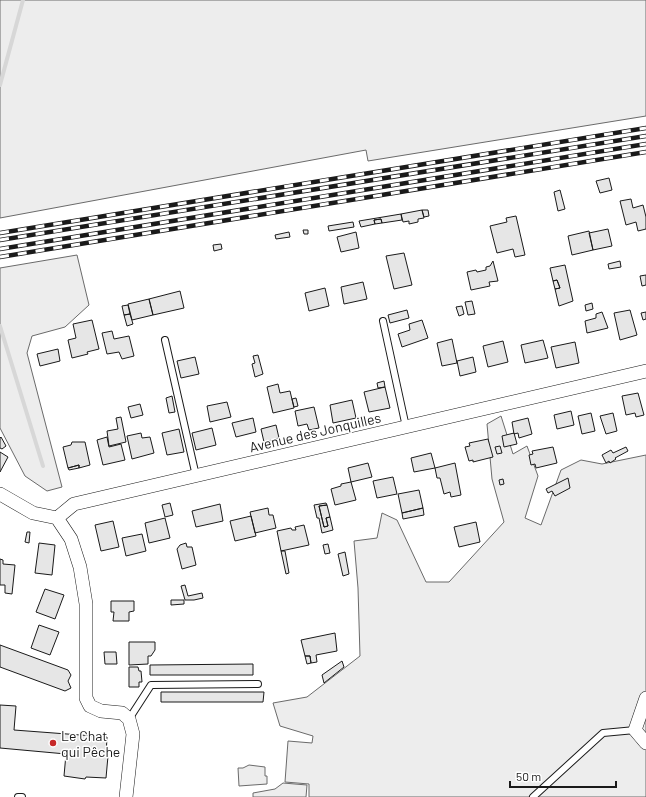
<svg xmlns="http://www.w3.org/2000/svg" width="646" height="797" font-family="Barlow,sans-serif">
  <rect width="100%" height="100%" fill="#fff"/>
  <path fill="#ededed" stroke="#6a6a6a" d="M 0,0 L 646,0 L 646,116 L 368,161 L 366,150 L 0,218 Z
    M 77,255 L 89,305 L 65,327 L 32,336 L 27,353 L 62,487 L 47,491 L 25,476 L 0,428 L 0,268 Z
    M 501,416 L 513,454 L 527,446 L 538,476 L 525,518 L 541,525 L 561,470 L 581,460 L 602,464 L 646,455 L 646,797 L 309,797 L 309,784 L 285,782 L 288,741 L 312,743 L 313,736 L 280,726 L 273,703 L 307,697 L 360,656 L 358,588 L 354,541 L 377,538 L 382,513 L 397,520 L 426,582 L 449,582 L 504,522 L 492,479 L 487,424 Z
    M 249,765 L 265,767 L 265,776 L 267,776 L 267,784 L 239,786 L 238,768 L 243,768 Z
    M 283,783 L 307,785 L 306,797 L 253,797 L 253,793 L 275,789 Z"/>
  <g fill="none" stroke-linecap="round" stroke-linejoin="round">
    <path stroke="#d7d7d7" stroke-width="4" d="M 0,85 L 23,0
      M 0,326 L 43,466"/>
  </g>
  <path fill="#e6e6e6" stroke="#1a1a1a" d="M 609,178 L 612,190 L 600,193 L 596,181 Z
    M 560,190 L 565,209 L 558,211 L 554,192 Z
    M 631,199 L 633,208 L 643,205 L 646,217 L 646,229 L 638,231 L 636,222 L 626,225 L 620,201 Z
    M 422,210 L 424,218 L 418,219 L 418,222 L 409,224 L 409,221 L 403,222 L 401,214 Z
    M 422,210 L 428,210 L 429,216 L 424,217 Z
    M 401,214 L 402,220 L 382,223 L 381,219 L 374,220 L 375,224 L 361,227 L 359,221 Z
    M 516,216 L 525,255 L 515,257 L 513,249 L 497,253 L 490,226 L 507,222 L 506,218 Z
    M 381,219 L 382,223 L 375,224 L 374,220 Z
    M 353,222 L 354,227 L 329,231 L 328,226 Z
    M 608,229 L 612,246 L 593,250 L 589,233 Z
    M 303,230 L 308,230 L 308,234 L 304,234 Z
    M 589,231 L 593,250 L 572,255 L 568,236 Z
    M 289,232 L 290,237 L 276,239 L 275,235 Z
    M 356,232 L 359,248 L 341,252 L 337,237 Z
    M 221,244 L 222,249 L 214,251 L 213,245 Z
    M 404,253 L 412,285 L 394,289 L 386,256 Z
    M 493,261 L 498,281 L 489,282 L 490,286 L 471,290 L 467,272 L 476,270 L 477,272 L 486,270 L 486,267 L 490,266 Z
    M 620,261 L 621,267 L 609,269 L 608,264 Z
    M 565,265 L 573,301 L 559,306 L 555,289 L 560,288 L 557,280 L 553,281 L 550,268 Z
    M 646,275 L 646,285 L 642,286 L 640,276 Z
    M 557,280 L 560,288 L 555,289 L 553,281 Z
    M 363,282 L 367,299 L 344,304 L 341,287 Z
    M 325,288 L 329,306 L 309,311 L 305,293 Z
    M 180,291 L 184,308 L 153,315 L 149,299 Z
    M 149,299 L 153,315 L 132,320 L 128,304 Z
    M 472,301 L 475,314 L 468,315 L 465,302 Z
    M 592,303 L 593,309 L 586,311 L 585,305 Z
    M 128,305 L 130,314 L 124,315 L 122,306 Z
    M 462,306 L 464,314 L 459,316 L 456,307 Z
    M 407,310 L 409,318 L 390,323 L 388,315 Z
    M 630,310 L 637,335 L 620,340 L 614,313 Z
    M 602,312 L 608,328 L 587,333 L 585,321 L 596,318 L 596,314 Z
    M 646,312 L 646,319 L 643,320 L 641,313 Z
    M 130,314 L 133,324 L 127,326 L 124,315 Z
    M 92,320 L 99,349 L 87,352 L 88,354 L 72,358 L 68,340 L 76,338 L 73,324 Z
    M 422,320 L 428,338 L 402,347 L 398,334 L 410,330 L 409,324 Z
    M 112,331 L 114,339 L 129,336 L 134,356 L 122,359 L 119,352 L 107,354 L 102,333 Z
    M 452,339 L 457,363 L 442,366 L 437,343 Z
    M 543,340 L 548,358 L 525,363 L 521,345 Z
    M 503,341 L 508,362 L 488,367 L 483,346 Z
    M 575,342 L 579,363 L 556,368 L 551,347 Z
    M 58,349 L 60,361 L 40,366 L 37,354 Z
    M 258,355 L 263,374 L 255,377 L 252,364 L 255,363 L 253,356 Z
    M 195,357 L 199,374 L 181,378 L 177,361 Z
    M 473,357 L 476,372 L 460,376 L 457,361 Z
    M 384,381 L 385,387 L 378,388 L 377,383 Z
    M 278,384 L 280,393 L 290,391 L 294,408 L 273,413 L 267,387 Z
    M 385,387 L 390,408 L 369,412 L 364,392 Z
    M 638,393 L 644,415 L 636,417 L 635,413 L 626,415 L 622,396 Z
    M 172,396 L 175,412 L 169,413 L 166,398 Z
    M 296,398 L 298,406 L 294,407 L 292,399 Z
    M 352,400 L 356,418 L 333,423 L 330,405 Z
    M 227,402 L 231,417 L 210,422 L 207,406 Z
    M 140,404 L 143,415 L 131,418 L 128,407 Z
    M 314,407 L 319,428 L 309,430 L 307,424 L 298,426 L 295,411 Z
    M 571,411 L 574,425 L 557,429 L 554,415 Z
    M 591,413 L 595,431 L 582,434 L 578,416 Z
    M 613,413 L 617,431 L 606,434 L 600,416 Z
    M 121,417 L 126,442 L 109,446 L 107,431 L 118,429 L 116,418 Z
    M 253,418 L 256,432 L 236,437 L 232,423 Z
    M 528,418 L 532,434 L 519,438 L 518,433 L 514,434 L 512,422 Z
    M 276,425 L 279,438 L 264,442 L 261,429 Z
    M 212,428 L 216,445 L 196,450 L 192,433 Z
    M 179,429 L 184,452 L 167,455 L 162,433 Z
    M 141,433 L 142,438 L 150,437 L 154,453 L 132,459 L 127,436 Z
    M 514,433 L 517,444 L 504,447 L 502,436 Z
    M 1,437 L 6,446 L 2,449 L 0,448 L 0,438 Z
    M 107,437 L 109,447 L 121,444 L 125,460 L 103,465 L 97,440 Z
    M 488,439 L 493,457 L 473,462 L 473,460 L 469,461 L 465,447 L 470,446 L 469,443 Z
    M 72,442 L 85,442 L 90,465 L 79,468 L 79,465 L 68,468 L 63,447 L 71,445 Z
    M 500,446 L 502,453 L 497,454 L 495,447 Z
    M 553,447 L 557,463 L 536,468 L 535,464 L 531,465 L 529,455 L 533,454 L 532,451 Z
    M 626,447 L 628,451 L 615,458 L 616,459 L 610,463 L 609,461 L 606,463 L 602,455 L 611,450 L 613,453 Z
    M 0,452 L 8,457 L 0,472 Z
    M 431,453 L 435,468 L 414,472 L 411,458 Z
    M 368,463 L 372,477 L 351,482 L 348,468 Z
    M 455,463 L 461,495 L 451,497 L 450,492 L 444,494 L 440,478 L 437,478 L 435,468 Z
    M 79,465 L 79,468 L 69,470 L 68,468 Z
    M 393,477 L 397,494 L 377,498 L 373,481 Z
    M 568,478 L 570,488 L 555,496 L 552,491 L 548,493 L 546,489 Z
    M 503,479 L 504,484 L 500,485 L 499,480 Z
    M 351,482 L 356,500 L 335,505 L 331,489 L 341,486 L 341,484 Z
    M 419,490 L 423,508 L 402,513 L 398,494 Z
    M 170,503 L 173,515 L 165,517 L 162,505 Z
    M 326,503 L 327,505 L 319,506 L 324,527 L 328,526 L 326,518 L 330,517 L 333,530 L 322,533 L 319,518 L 317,518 L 314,505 Z
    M 220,504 L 223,521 L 196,527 L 192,511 Z
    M 327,505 L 330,517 L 326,518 L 328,526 L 324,527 L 319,506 Z
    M 268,508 L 269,515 L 273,515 L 276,528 L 255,533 L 250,512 Z
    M 423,508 L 424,515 L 403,519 L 402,513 Z
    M 251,516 L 256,536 L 235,541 L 230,521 Z
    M 165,518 L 170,538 L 149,543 L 145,523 Z
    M 113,521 L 119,547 L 101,551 L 95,525 Z
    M 476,522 L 480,542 L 459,547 L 454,527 Z
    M 304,525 L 309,545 L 281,551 L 277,531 L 291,528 L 292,530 L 296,530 L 295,527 Z
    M 27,532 L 30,532 L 29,543 L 25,542 Z
    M 142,534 L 146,551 L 126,556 L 122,538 Z
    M 39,543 L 55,545 L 52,575 L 35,573 Z
    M 186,543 L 187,547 L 192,547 L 196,565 L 182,569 L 177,549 L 180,545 Z
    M 328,544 L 330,553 L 325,554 L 323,545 Z
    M 281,551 L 285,551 L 289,573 L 286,574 Z
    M 345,552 L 349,574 L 343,576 L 338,554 Z
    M 0,559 L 3,560 L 3,564 L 15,565 L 12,594 L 5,593 L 5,585 L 0,585 Z
    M 185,585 L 188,596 L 202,593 L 203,598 L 194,600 L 185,600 L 181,586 Z
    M 45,589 L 64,595 L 55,619 L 36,612 Z
    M 171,600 L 184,600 L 184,604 L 171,605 Z
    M 111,601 L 134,601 L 134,611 L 129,612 L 129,621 L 113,621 L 114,612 L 111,612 Z
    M 39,625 L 59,632 L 50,655 L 31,648 Z
    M 335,633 L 337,651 L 316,655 L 317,662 L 311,663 L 310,656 L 305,656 L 301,640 Z
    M 129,642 L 155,642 L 155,650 L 151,656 L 148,656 L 148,664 L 129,665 Z
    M 0,645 L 68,670 L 71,675 L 68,681 L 71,688 L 65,691 L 0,667 Z
    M 104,652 L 116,652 L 117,664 L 105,664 Z
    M 305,656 L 310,656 L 311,663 L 307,664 Z
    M 342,661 L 344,667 L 324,683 L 322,675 Z
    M 253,664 L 253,675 L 150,675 L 150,665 Z
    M 129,667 L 138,667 L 139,671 L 141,671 L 142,682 L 139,682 L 139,687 L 129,687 Z
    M 161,692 L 264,692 L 263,702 L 161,702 Z
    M 0,705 L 16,706 L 14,730 L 107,737 L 106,756 L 108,756 L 106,778 L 86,777 L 85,779 L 64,776 L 66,754 L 0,748 Z"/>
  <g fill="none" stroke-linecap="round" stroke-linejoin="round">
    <g stroke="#1a1a1a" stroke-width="8">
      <path id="lane" d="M 383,321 L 406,427
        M 165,340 L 196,476
        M 129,719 L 151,685 L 258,684
        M 18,797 L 22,797
        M 533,797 L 603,733 L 635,730"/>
    </g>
    <g stroke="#1a1a1a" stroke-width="14">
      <path id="street" d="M 0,494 L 33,513 L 57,518 L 74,504 L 646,371
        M 57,518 L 71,539 L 80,567 L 86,604 L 86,698 L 90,706 L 101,711 L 122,713 L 129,719 L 133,734 L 126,797
        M 646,698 L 635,730 L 646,743"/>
    </g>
    <use href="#lane" stroke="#fff" stroke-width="6"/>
    <use href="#street" stroke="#fff" stroke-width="13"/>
    <g stroke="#1a1a1a" stroke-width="4.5">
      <path id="rail" d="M 0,233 L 646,128
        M 0,240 L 646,136
        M 0,249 L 646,144
        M 0,257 L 646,152"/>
    </g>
    <use href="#rail" stroke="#fff" stroke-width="3" stroke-dasharray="9" stroke-linecap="butt"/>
  </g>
  <circle fill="#c62828" stroke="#fff" stroke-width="1.5" cx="53" cy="743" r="4"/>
  <g text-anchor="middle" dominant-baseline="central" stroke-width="3" stroke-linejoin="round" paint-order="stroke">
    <g font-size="14" fill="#1a1a1a" stroke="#fff">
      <text transform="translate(315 432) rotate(-13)">Avenue des Jonquilles</text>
    </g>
    <g font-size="14" fill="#1a1a1a" stroke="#fff" text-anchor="start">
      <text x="61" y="735">Le Chat<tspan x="61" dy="16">qui Pêche</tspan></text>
    </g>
  </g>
  <path d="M510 781v6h106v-6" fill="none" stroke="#1a1a1a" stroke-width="2"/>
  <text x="516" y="781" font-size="12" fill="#1a1a1a" stroke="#ffffff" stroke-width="3" paint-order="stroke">50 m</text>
</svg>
